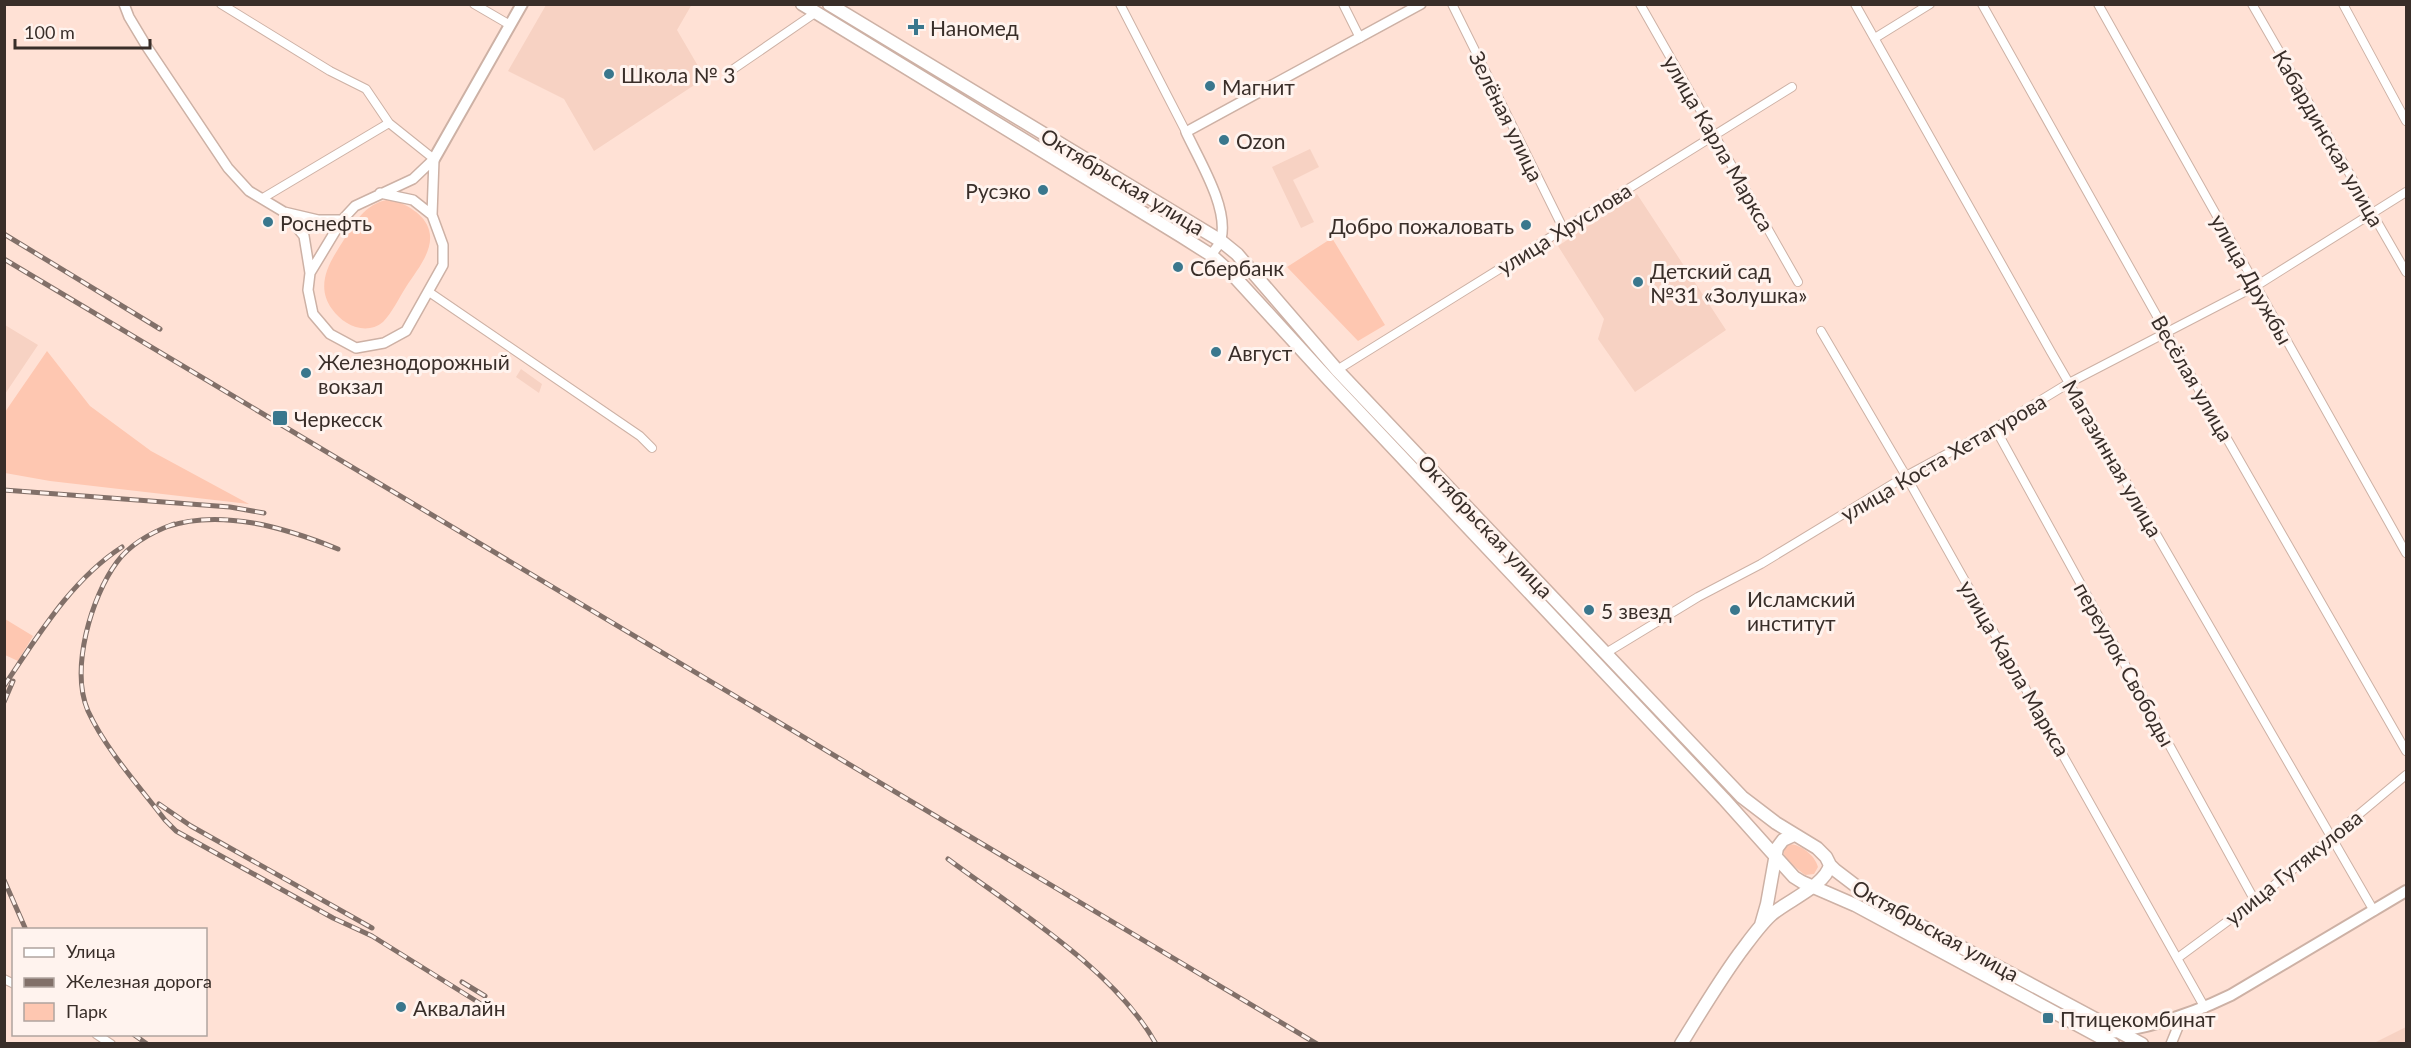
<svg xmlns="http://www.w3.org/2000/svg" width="2411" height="1048" font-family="Lato,sans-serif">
  <rect width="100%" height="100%" fill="#ffe1d5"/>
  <path fill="#f7d2c3" d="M 692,4 L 677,30 L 705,78 L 594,151 L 564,99 L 508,71 L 546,5 Z
    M 1310,149 L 1319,167 L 1293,180 L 1314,222 L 1301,228 L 1272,167 Z
    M 1637,194 L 1726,330 L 1635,392 L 1598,339 L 1604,319 L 1558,246 Z
    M 5,325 L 38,345 L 5,394 Z
    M 521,369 L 542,384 L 539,393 L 516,377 Z
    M 2406,1027 L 2406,1043 L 2374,1043 Z"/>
  <path fill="#fec7b1" d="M 392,199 C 405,204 425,214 429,230 C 435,250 416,271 406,287 C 399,298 392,313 383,322 C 366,336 343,325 332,309 C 314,284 331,260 345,238 C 357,219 367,202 392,199 Z
    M 1332,238 L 1385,325 L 1358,341 L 1287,267 Z
    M 47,351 L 90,406 L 151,451 L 249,504 L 50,481 L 5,473 L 5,412 Z
    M 5,619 L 33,636 L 18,661 L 5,655 Z
    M 1789,844 C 1800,844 1815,855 1818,867 L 1814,874 L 1805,875 L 1785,859 L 1783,849 Z"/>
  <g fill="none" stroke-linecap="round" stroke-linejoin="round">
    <g stroke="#cdb1a5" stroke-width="10">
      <path id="minor" d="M 221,4 L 330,71 L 366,89 L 389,123 L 434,159
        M 474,4 L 510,25
        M 1120,4 L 1186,132
        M 1343,4 L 1360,38
        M 1452,4 L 1563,228
        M 1640,4 L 1798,282
        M 1855,4 L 2051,352 L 2374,911
        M 1982,4 L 2167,334 L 2406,751
        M 2098,4 L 2406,553
        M 2252,4 L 2406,272
        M 2343,4 L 2406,121
        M 1875,38 L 1930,4
        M 732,70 L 815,13
        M 263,198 L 389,123
        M 429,292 L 640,436 L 652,448
        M 1821,331 L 1906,476 L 2205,1008
        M 1337,370 L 1792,87
        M 1995,428 L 2255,901
        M 1606,653 L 1698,597 L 1761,564 L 1906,476 L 1995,428 L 2069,383 L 2256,286 L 2406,192
        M 2179,957 L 2255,901 L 2406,775
        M 4,979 L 14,984
        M 96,1034 L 111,1044"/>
    </g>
    <g stroke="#cdb1a5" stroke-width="12">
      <path id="tertiary" d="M 124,4 L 129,17 L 147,47 L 228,168 L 249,191 L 284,212 L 304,236 L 310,273
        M 434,159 L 432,215 L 443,245 L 443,265 L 406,331 L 384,343 L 356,348 L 330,334 L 313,314 L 308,290 L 310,273 L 342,220 L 355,206 L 413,179 Z
        M 380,193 L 413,200 L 432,215
        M 284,212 L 318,220 L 342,220
        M 1211,255 C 1214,250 1220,245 1221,239 C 1229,208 1199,160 1186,132 L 1421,4
        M 2171,1044 L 2182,1017"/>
    </g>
    <g stroke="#cdb1a5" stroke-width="14">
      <path id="secondary" d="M 434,159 L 522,4
        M 2098,1035 C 2146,1029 2188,1016 2231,995 L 2406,891"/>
    </g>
    <g stroke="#cdb1a5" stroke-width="15">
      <path id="primary" d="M 802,4 L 1181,236 L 1211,255 L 1232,274 L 1330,381 L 1724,799 L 1794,877 L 1802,882 L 1855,905 L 2113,1044
        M 829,4 L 1221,241 L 1237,254 L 1337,370 L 1742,797 L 1776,823 L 1817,848 L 1826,857 L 1830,865 L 1835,870 L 1877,902 L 2142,1044
        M 1761,925 L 1767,904 L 1777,848 L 1783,840 L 1794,835
        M 1681,1044 C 1700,1013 1718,983 1739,954 C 1749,941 1759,926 1771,915 C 1788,900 1825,886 1830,865"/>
    </g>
    <use href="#minor" stroke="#fff" stroke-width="8"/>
    <use href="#tertiary" stroke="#fff" stroke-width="9"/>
    <use href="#secondary" stroke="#fff" stroke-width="10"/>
    <use href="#primary" stroke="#fff" stroke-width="12"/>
    <g stroke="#827069" stroke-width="5">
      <path id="rail" d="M 4,234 L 160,329
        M 4,259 L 1317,1044
        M 4,490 L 230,507 L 264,513
        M 174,524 C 152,532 131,543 117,562 C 91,597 70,669 88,711 C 106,750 139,786 165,820 L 176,831 L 333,918 L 372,936 L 481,1004
        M 166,527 C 221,508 286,528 338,549
        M 4,686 C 38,636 71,580 122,547
        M 4,702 L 13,681
        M 159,804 L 191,826 L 372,928
        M 948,859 C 1015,909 1115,970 1156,1044
        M 4,880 L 26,930
        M 462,982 L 485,996
        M 133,1034 L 147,1044"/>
    </g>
    <use href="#rail" stroke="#fff3ee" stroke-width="3" stroke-dasharray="9" stroke-linecap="butt"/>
  </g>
  <g fill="#3a778d" stroke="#fff3ee" stroke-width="2">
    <path d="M913 18h6v6h6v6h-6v6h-6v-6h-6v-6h6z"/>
    <circle cx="609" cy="74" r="6"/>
    <circle cx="1210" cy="86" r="6"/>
    <circle cx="1224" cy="140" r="6"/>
    <circle cx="1043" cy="190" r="6"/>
    <circle cx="268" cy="222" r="6"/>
    <circle cx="1526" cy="225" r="6"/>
    <circle cx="1178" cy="267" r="6"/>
    <circle cx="1638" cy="282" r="6"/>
    <circle cx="1216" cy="352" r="6"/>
    <circle cx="306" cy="373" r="6"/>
    <rect x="272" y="410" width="16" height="16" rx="3"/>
    <circle cx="1589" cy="610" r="6"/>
    <circle cx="1735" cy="610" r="6"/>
    <circle cx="401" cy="1007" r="6"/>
    <rect x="2042" y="1012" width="12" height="12" rx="3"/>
  </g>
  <g text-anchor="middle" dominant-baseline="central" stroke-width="6" stroke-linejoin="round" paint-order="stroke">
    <g font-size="21" fill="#392e29" stroke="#fff3ee" text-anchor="start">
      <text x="930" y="27">Наномед</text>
      <text x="621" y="74">Школа № 3</text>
      <text x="1222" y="86">Магнит</text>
      <text x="1236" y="140">Ozon</text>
      <text x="1031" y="190" text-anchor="end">Русэко</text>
      <text x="280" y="222">Роснефть</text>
      <text x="1514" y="225" text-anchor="end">Добро пожаловать</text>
      <text x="1190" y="267">Сбербанк</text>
      <text x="1650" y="270">Детский сад<tspan x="1650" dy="24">№31 «Золушка»</tspan></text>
      <text x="1228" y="352">Август</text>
      <text x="318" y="361">Железнодорожный<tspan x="318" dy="24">вокзал</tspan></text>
      <text x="294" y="418">Черкесск</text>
      <text x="1747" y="598">Исламский<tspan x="1747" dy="24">институт</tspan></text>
      <text x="1601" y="610">5 звезд</text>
      <text x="413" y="1007">Аквалайн</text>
      <text x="2060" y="1018">Птицекомбинат</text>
    </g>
    <g font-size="21" fill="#392e29" stroke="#fff3ee">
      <text transform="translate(1507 116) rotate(64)">Зелёная улица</text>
      <text transform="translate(2329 138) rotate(60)">Кабардинская улица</text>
      <text transform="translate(1719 143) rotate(60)">улица Карла Маркса</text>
      <text transform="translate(1123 181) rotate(31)">Октябрьская улица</text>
      <text transform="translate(1564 228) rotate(-32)">улица Хруслова</text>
      <text transform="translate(2252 279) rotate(61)">улица Дружбы</text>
      <text transform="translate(2193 378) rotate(60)">Весёлая улица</text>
      <text transform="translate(1943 457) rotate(-30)">улица Коста Хетагурова</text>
      <text transform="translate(2113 458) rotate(60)">Магазинная улица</text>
      <text transform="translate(1486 526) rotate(47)">Октябрьская улица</text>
      <text transform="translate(2125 664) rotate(61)">переулок Свободы</text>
      <text transform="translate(2015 668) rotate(60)">улица Карла Маркса</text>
      <text transform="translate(2293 867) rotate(-39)">улица Гутякулова</text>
      <text transform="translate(1936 930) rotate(29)">Октябрьская улица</text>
    </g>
  </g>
  <rect width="2411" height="1048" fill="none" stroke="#392e29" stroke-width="12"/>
  <rect x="12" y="928" width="195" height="108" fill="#fff3ee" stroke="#b0a49f" stroke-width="1.5"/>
  <rect x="24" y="948" width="30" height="9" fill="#ffffff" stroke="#b0a49f" stroke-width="1.5"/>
  <text x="66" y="958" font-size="18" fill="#392e29">Улица</text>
  <rect x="24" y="978" width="30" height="9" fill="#827069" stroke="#b0a49f" stroke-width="1.5"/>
  <text x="66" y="988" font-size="18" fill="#392e29">Железная дорога</text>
  <rect x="24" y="1003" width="30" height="18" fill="#fec7b1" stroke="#b0a49f" stroke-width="1.5"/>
  <text x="66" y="1018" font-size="18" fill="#392e29">Парк</text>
  <path d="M15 39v9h135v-9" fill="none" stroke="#392e29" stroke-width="3"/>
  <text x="24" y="39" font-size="18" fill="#392e29" stroke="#fff3ee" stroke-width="4.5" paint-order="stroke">100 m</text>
</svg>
